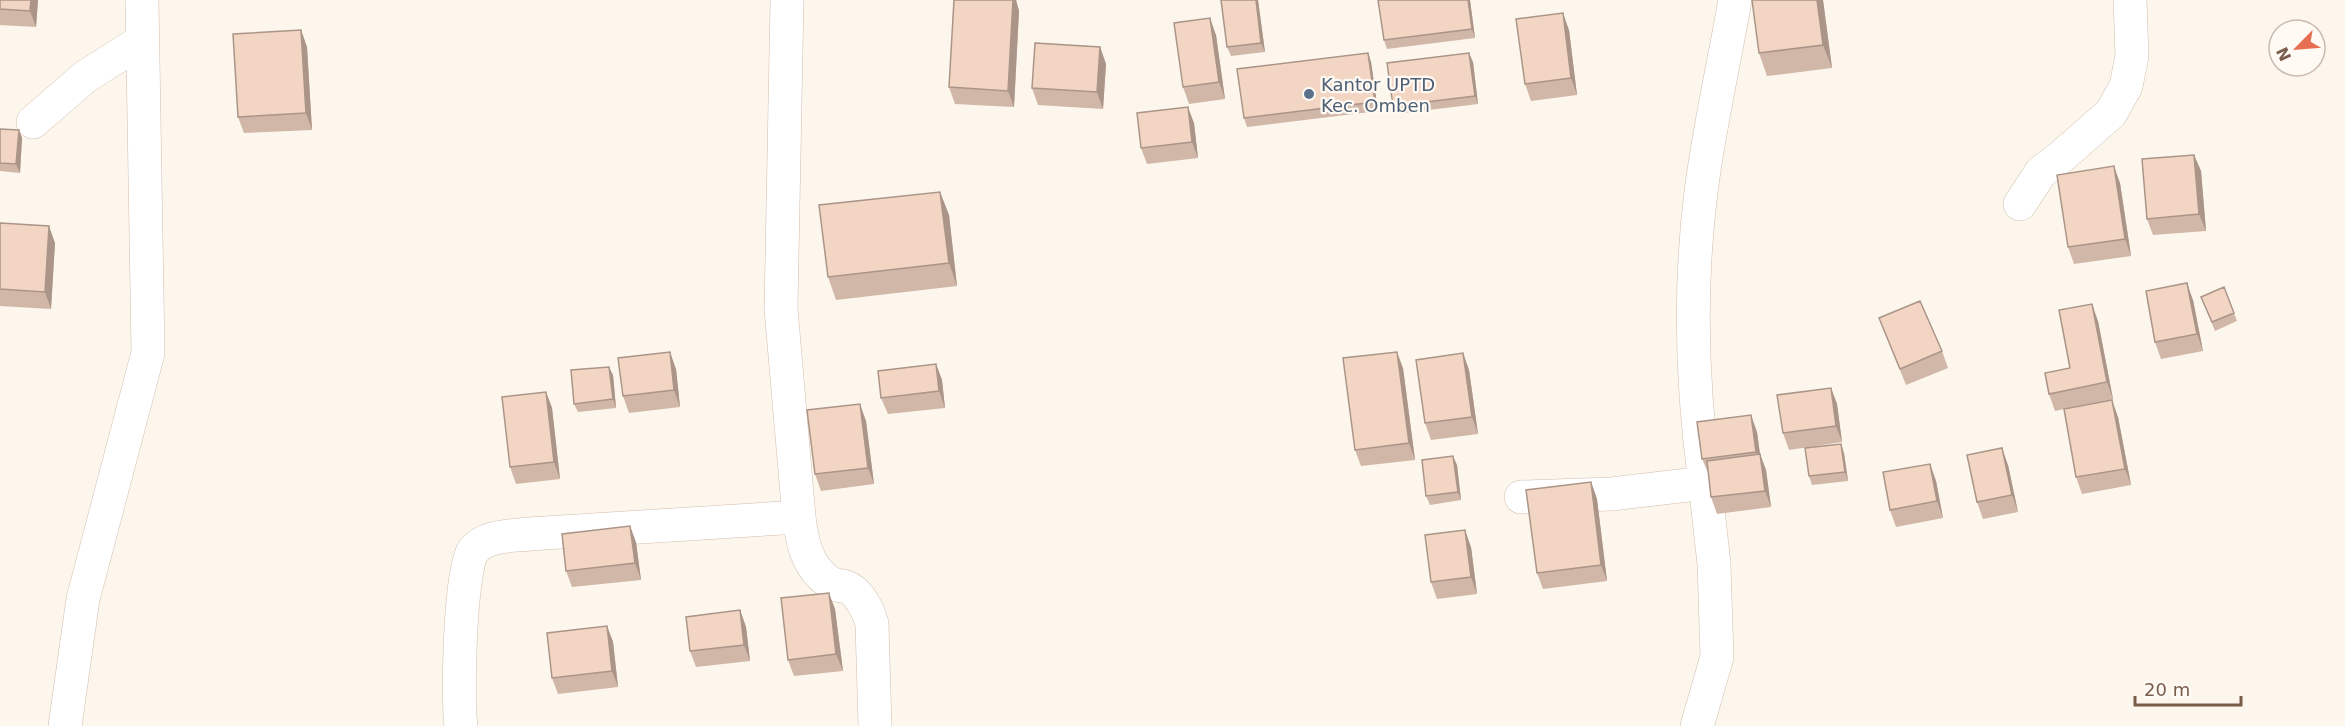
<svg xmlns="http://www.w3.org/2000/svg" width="2345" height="726" font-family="'DejaVu Sans',sans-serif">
  <rect width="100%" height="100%" fill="#fdf6ec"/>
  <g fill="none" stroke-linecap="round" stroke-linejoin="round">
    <g stroke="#d1beb0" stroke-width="34">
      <path id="minor" d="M 787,0 L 781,309 L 799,517 C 802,542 807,567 829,582 C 834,586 841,585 846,587 C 859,591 869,612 872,624 L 875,726
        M 33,122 L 85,77 L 143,40
        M 2020,204 L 2041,172 L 2061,157 L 2111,113 L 2126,86 L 2132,56 L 2130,0
        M 1521,497 L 1612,494 L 1705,483 C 1692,388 1689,287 1701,192 C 1709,128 1724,64 1735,0
        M 65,726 L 83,599 L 148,353 L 142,0
        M 461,726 C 457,699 460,570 473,551 C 486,535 511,536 529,534 L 799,517
        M 1697,726 L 1717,657 L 1714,564 L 1705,483"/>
    </g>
    <use href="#minor" stroke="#fff" stroke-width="33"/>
  </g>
  <path fill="#d1b7a8" d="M 0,0 L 38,0 L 36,27 L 0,25 Z
    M 954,0 L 1016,0 L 1019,11 L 1014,107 L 955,104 L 949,87 Z
    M 1221,0 L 1258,0 L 1265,52 L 1231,56 L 1227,47 Z
    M 1378,0 L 1470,0 L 1475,38 L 1387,49 L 1384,40 Z
    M 1752,0 L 1823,0 L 1832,68 L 1767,76 L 1759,53 Z
    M 301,30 L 307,47 L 312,130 L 244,133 L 238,117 Z
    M 1569,30 L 1577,95 L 1531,101 L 1525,84 Z
    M 1216,35 L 1225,99 L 1189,104 L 1183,87 Z
    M 1100,47 L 1106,64 L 1103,109 L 1038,105 L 1032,88 Z
    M 1368,53 L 1371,62 L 1378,111 L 1247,127 L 1244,118 Z
    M 1473,62 L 1478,104 L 1396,114 L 1393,106 Z
    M 1194,123 L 1198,158 L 1147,164 L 1141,148 Z
    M 0,129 L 19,130 L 22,138 L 20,173 L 0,171 Z
    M 2194,155 L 2201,171 L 2206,231 L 2153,235 L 2147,219 Z
    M 2120,183 L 2131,256 L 2074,264 L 2068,247 Z
    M 940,192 L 949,215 L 957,286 L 836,300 L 828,277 Z
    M 0,223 L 55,243 L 51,309 L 0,306 Z
    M 2201,297 L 2234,313 L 2237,321 L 2215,331 Z
    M 2193,300 L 2203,351 L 2161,359 L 2155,342 Z
    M 1879,318 L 1942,351 L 1948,368 L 1906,385 Z
    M 2098,321 L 2113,399 L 2068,408 L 2118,417 L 2131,485 L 2082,494 L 2076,477 L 2064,409 L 2055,411 L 2049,394 L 2070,368 Z
    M 1463,353 L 1469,370 L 1478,434 L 1431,440 L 1425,423 Z
    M 936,364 L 942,380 L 945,408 L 888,414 L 881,398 Z
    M 1403,368 L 1415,460 L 1361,466 L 1355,450 Z
    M 676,369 L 680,407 L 629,413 L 623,396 Z
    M 613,375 L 616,408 L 578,412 L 574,404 Z
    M 1831,388 L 1837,404 L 1842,442 L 1789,450 L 1783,433 Z
    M 546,392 L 552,408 L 560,479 L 516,484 L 510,467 Z
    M 866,421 L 874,484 L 821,491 L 815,474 Z
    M 1757,432 L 1760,454 L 1766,470 L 1771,507 L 1717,514 L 1711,497 L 1709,475 L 1702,459 Z
    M 1844,453 L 1848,481 L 1812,485 L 1809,476 Z
    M 1930,464 L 1936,481 L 1943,518 L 1896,527 L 1890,510 Z
    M 1457,465 L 1461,500 L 1430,505 L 1426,496 Z
    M 2008,465 L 2018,512 L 1983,519 L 1977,502 Z
    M 1591,482 L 1597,499 L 1607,581 L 1543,589 L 1537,573 Z
    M 636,542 L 641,580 L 572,587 L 566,571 Z
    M 1471,547 L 1477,594 L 1437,599 L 1431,582 Z
    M 835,609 L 843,671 L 794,676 L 788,660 Z
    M 740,610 L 746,627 L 750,661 L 696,667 L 690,651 Z
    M 607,626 L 613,642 L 618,687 L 558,694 L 552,678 Z"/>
  <path fill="#aa9588" d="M 31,0 L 38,0 L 36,27 L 30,11 Z
    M 1013,0 L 1016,0 L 1019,11 L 1014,107 L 1008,91 Z
    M 1256,0 L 1258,0 L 1265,52 L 1261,43 Z
    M 1468,0 L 1470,0 L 1475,38 L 1472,29 Z
    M 1817,0 L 1823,0 L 1832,68 L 1823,45 Z
    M 1563,13 L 1569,30 L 1577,95 L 1571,78 Z
    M 1210,18 L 1216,35 L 1225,99 L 1219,82 Z
    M 301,30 L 307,47 L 312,130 L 306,113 Z
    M 1100,47 L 1106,64 L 1103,109 L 1097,92 Z
    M 1368,53 L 1371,62 L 1378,111 L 1375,102 Z
    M 1469,53 L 1473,62 L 1478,104 L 1475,96 Z
    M 1188,107 L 1194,123 L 1198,158 L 1192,142 Z
    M 19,130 L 22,138 L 20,173 L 16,164 Z
    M 2194,155 L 2201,171 L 2206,231 L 2199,214 Z
    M 2114,166 L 2120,183 L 2131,256 L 2125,239 Z
    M 940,192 L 949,215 L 957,286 L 949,263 Z
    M 49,226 L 55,243 L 51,309 L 45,292 Z
    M 2187,283 L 2193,300 L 2203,351 L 2197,334 Z
    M 2092,304 L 2098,321 L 2113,399 L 2107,382 Z
    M 670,352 L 676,369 L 680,407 L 674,390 Z
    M 1397,352 L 1403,368 L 1415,460 L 1409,443 Z
    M 1463,353 L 1469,370 L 1478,434 L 1472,417 Z
    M 936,364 L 942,380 L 945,408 L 939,391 Z
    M 609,367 L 613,375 L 616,408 L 613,399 Z
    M 1831,388 L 1837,404 L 1842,442 L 1836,426 Z
    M 546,392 L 552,408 L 560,479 L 554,462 Z
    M 2112,400 L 2118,417 L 2131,485 L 2125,469 Z
    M 860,404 L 866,421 L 874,484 L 868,468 Z
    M 1751,415 L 1757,432 L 1762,469 L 1756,452 Z
    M 1841,444 L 1844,453 L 1848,481 L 1845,472 Z
    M 2002,448 L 2008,465 L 2018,512 L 2012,495 Z
    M 1760,454 L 1766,470 L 1771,507 L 1765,491 Z
    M 1453,456 L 1457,465 L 1461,500 L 1458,492 Z
    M 1930,464 L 1936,481 L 1943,518 L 1937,501 Z
    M 1591,482 L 1597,499 L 1607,581 L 1601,565 Z
    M 630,526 L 636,542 L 641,580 L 635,563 Z
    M 1465,530 L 1471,547 L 1477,594 L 1471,577 Z
    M 829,593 L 835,609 L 843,671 L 836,654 Z
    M 740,610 L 746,627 L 750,661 L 744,645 Z
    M 607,626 L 613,642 L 618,687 L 612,671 Z"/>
  <path fill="#f3d5c3" stroke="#aa9588" stroke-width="1.5" d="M 0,0 L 31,0 L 30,11 L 0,9 Z
    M 954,0 L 1013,0 L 1008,91 L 949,87 Z
    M 1221,0 L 1256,0 L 1261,43 L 1227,47 Z
    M 1378,0 L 1468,0 L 1472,29 L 1384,40 Z
    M 1752,0 L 1817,0 L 1823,45 L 1759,53 Z
    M 1563,13 L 1571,78 L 1525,84 L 1516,19 Z
    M 1210,18 L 1219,82 L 1183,87 L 1174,23 Z
    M 301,30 L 306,113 L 238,117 L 233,34 Z
    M 1035,43 L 1100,47 L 1097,92 L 1032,88 Z
    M 1368,53 L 1375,102 L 1244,118 L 1237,69 Z
    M 1469,53 L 1475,96 L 1393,106 L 1387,63 Z
    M 1188,107 L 1192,142 L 1141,148 L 1137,113 Z
    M 0,129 L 19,130 L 16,164 L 0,163 Z
    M 2194,155 L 2199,214 L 2147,219 L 2142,159 Z
    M 2114,166 L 2125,239 L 2068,247 L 2057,175 Z
    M 940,192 L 949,263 L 828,277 L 819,205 Z
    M 0,223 L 49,226 L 45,292 L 0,289 Z
    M 2187,283 L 2197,334 L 2155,342 L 2146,291 Z
    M 2224,287 L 2234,313 L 2212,322 L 2201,297 Z
    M 1920,301 L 1942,351 L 1900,369 L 1879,318 Z
    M 2092,304 L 2107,382 L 2049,394 L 2045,373 L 2070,368 L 2059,310 Z
    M 670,352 L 674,390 L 623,396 L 618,358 Z
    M 1397,352 L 1409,443 L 1355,450 L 1343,358 Z
    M 1463,353 L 1472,417 L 1425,423 L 1416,360 Z
    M 936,364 L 939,391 L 881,398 L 878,371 Z
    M 609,367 L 613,399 L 574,404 L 571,370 Z
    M 1831,388 L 1836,426 L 1783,433 L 1777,395 Z
    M 546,392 L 554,462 L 510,467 L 502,397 Z
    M 2112,400 L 2125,469 L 2076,477 L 2064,409 Z
    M 860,404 L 868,468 L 815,474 L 807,410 Z
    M 1751,415 L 1756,452 L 1702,459 L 1697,422 Z
    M 1841,444 L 1845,472 L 1809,476 L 1805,448 Z
    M 2002,448 L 2012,495 L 1977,502 L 1967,455 Z
    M 1760,454 L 1765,491 L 1711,497 L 1707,461 Z
    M 1453,456 L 1458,492 L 1426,496 L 1422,460 Z
    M 1930,464 L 1937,501 L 1890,510 L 1883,472 Z
    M 1591,482 L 1601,565 L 1537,573 L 1526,490 Z
    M 630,526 L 635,563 L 566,571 L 562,534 Z
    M 1465,530 L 1471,577 L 1431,582 L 1425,535 Z
    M 829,593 L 836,654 L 788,660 L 781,598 Z
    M 740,610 L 744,645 L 690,651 L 686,617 Z
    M 607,626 L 612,671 L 552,678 L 547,633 Z"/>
  <circle fill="#5c6f8a" stroke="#fffaf3" stroke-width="2" cx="1309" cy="94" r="6"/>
  <g text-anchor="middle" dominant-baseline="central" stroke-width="4.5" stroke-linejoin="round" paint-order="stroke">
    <g font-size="18" fill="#4e5e75" stroke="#fffaf3" text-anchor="start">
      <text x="1321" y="84">Kantor UPTD<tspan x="1321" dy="21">Kec. Omben</tspan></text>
    </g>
  </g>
  <g transform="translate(2297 48) rotate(245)"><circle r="28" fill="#fffaf3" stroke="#cabbb1" stroke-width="1.5"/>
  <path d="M0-4.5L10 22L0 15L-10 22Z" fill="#e76f51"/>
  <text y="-9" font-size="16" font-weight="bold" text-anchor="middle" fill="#7a5c4d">N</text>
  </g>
  <path d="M2135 696v9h106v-9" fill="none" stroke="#7a5c4d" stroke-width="3"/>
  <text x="2144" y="696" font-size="18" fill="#7a5c4d" stroke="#fffaf3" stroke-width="4.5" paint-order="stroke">20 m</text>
</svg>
